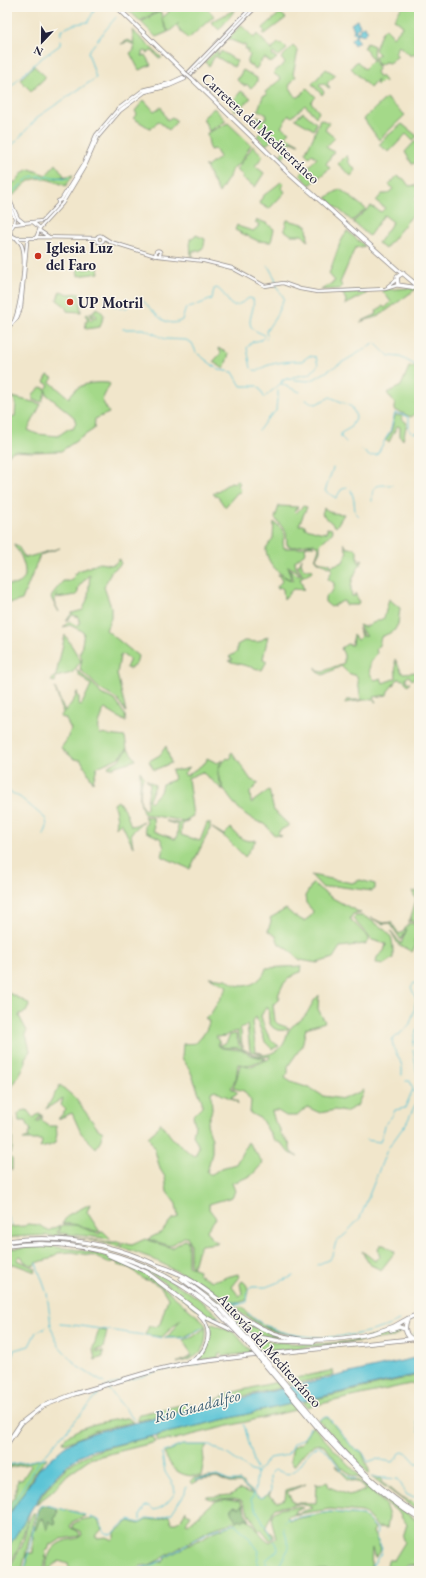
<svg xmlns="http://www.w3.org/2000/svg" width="426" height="1578" font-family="'EB Garamond',serif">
  <rect width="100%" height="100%" fill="#fbf7ec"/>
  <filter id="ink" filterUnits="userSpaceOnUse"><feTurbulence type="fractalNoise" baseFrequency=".025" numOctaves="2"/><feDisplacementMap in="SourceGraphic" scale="8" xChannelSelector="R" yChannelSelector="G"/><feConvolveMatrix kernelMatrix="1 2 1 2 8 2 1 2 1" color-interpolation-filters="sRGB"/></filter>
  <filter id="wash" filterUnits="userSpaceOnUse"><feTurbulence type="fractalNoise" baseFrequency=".012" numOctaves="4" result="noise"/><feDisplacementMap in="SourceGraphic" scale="16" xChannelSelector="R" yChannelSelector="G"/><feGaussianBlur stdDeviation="0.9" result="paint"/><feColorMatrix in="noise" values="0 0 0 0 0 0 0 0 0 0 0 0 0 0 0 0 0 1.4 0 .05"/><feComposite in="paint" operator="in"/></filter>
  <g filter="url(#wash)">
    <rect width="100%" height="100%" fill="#f1e6cb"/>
    <path fill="#a4d989" stroke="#637e62" d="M 125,7 L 166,7 L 140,21 Z
      M 169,7 L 206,7 L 214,16 L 188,39 L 176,26 L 179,23 L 169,32 L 162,20 L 168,32 L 156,37 L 141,22 L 159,12 L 161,12 L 162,18 L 169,12 L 167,8 Z
      M 402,7 L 419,7 L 419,59 L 414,54 L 411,56 L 399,46 L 395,53 L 398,56 L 389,63 L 385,62 L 378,66 L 375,57 L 379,54 L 375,50 L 381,33 L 386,28 L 393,37 L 403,26 L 394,19 Z
      M 236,9 L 219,30 L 211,22 Z
      M 280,13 L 286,18 L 265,34 L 263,33 L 265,31 L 263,28 Z
      M 241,25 L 254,38 L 257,34 L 273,51 L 272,49 L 278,43 L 282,44 L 287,49 L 279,56 L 273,53 L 272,55 L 277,58 L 271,63 L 264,57 L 256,69 L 247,63 L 250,55 L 247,52 L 248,50 L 245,49 L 246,46 L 228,39 Z
      M 132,30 L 162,58 L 159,58 L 152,51 L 147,53 L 146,51 L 142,52 L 142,56 L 145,55 L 151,65 L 139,70 L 130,53 L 134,50 L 134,45 L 128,42 L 121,44 L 128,40 L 134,43 Z
      M 367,43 L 374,46 C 372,56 374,61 378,69 L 376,72 L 379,78 L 381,76 L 385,81 L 384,83 L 382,81 L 378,85 L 376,84 L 377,80 L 370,88 L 351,68 L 357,61 L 364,69 L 373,60 L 364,48 Z
      M 293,46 L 298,51 L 293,74 L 296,76 L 289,86 L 296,97 L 299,97 L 307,88 L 316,97 L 311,102 L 319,112 L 316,117 L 305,105 L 292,117 L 289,115 L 281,127 L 289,132 L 285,136 L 299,144 L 290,142 L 286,149 L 288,151 L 282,159 L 279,157 L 284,150 L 273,139 L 266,145 L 257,136 L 263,130 L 256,122 L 258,121 L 257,116 L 265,120 L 267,115 L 258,110 L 263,96 L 267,95 L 265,92 L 281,79 L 273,73 L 285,63 L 281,58 Z
      M 219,48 L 217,54 L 219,55 L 221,51 L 237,61 L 234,67 L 215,56 L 209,66 L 205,62 Z
      M 34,66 L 46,77 L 31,91 L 20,80 Z
      M 326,69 L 336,75 L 327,83 L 330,89 L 324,84 L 319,85 L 324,92 L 322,95 L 312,84 Z
      M 243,70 L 257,78 L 257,82 L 251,88 L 246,84 L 245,86 L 237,80 Z
      M 241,91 L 251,98 L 239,109 L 235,111 L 230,105 Z
      M 386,98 L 405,115 L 379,140 L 364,119 Z
      M 144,100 L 154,111 L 161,107 L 167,120 L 172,117 L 177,121 L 169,130 L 158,121 L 151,129 L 133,118 L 137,114 L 135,111 Z
      M 214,108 L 226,121 L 209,131 L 203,118 Z
      M 303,112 L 316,123 L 314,130 L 295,119 Z
      M 320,119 L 329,123 L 325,130 L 335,138 L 326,147 L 334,152 L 326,164 L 330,168 L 310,185 L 300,175 L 317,158 L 312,154 L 309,157 L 305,153 L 313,138 Z
      M 228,123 L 251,145 L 240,163 L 232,169 L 229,177 L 219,193 L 205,165 L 207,167 L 220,157 L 215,149 L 210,150 L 207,133 Z
      M 402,124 L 417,136 L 413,141 L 406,134 L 389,152 L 379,145 L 385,138 Z
      M 419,137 L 419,162 L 412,164 L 405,152 Z
      M 253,146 L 263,156 L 255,166 L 264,173 L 255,187 L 242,178 L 243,175 L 236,170 Z
      M 347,155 L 349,163 L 356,170 L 351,176 L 338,164 Z
      M 56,164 L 65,177 L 55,178 L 73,175 L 66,186 C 53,181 37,173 25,184 C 19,189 20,192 11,196 L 7,183 L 16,182 L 23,172 L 30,169 L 46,175 Z
      M 397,176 L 404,179 L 409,186 L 419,185 L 419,192 L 414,199 L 419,205 L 419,212 L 417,214 L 415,212 L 385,249 L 378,243 L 393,222 L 384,215 L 369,236 L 353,222 L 371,206 L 381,212 L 385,208 L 376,201 L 382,194 L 387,194 L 393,189 L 389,185 Z
      M 281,182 L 284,184 L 281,187 L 285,192 L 269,209 L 259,203 L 263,196 Z
      M 340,189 L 366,209 L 352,221 L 326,198 Z
      M 257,220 L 266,223 L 274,229 L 271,242 L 258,241 L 235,230 L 237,225 L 240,227 L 253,231 L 258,227 L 259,224 L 255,222 Z
      M 287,220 L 307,225 L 308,241 L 302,235 L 291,235 L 284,230 Z
      M 347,231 L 365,246 L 355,248 L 340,283 L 342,285 L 340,289 L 321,290 L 335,281 L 329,274 L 340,243 Z
      M 196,235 L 205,239 L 204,246 L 200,251 L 192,251 L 193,257 L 191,257 L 190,239 Z
      M 93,263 L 97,263 L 99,273 L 78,276 L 77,265 L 83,264 L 84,269 L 94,268 Z
      M 410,288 L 416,289 L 379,316 L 360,322 L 377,314 L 376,311 L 383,306 L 385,308 L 391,302 L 382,290 Z
      M 60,291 L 69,294 L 79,293 L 81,312 L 67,311 L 65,306 L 57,300 Z
      M 365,291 L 366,294 L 345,305 L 346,300 L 342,292 Z
      M 98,308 L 104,315 L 100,327 L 86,329 L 85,322 L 88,321 L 86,315 L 88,314 L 90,320 L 93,320 L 90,313 L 92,312 L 95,318 L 97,317 L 93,311 Z
      M 218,348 L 229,354 L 224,369 L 213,362 L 221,353 Z
      M 409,367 L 419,367 L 419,411 L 411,417 L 395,410 L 395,404 L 387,393 L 401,386 Z
      M 48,375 L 53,378 L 50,382 L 69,398 C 77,383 92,382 108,383 L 110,384 L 102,400 L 109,413 L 95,419 L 94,429 L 61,451 L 32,452 L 13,451 L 7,456 L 7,418 L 15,416 L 16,403 L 12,397 L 41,404 L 28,430 L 37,434 L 58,436 L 68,429 L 73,429 L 76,423 L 74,417 L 46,394 L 46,390 L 42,402 L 33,400 L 33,394 L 41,387 L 46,389 L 49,385 L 44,382 Z
      M 395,415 L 403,416 L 402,419 L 407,423 L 403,440 L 400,436 L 400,427 L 397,426 L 389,442 L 385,440 L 391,432 Z
      M 236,480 L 240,483 L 238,486 L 241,489 L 240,492 L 237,493 L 225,507 L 218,497 L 213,494 L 231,482 L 235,483 Z
      M 279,506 L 298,507 L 294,511 L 296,513 L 303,506 L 307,507 L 299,525 L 305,525 L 305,528 C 313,529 320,534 327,532 L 327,528 L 332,529 L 333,532 L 320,544 L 320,551 L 316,558 L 318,561 L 329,564 L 330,563 L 331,566 L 343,562 L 347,553 L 344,543 L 347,548 L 354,548 L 357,550 L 357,558 L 359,558 L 358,562 L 360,563 L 361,559 L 363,560 C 356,571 348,583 352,596 L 355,596 L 355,593 L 359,601 L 358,605 L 345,605 L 345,602 L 343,601 L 331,607 L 325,602 L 325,597 C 330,593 335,591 334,583 L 328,579 L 332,570 L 331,566 L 328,567 L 315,560 L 319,548 C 310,536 299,552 287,545 L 286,532 L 275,518 Z
      M 324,508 L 332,513 L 344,514 L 336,527 L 322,514 Z
      M 274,522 C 292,537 280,534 284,548 L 300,548 L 311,544 L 314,546 L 307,546 L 305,548 L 306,552 L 295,561 L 296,568 L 301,574 L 288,566 L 291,580 C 279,574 266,563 266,548 L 273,538 Z
      M 14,544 L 18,546 L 25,558 L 60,548 L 40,555 L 22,600 L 12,603 L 7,602 L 7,585 C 30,586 27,570 20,554 C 18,550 14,548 14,544 Z
      M 302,558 L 301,562 L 303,568 L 309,570 L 312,569 L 313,571 L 300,578 L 304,590 L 293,589 L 284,599 L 283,589 L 280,587 L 278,589 L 277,587 L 282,581 L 278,574 L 293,581 L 289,568 L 296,574 L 303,575 L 297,565 L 299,565 Z
      M 119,559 L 121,564 L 111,572 L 104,587 L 111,607 L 111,618 L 106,630 L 138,656 L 136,664 L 129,669 L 126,668 L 130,659 L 123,654 L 120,656 L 117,674 L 126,712 L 117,699 L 101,690 L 80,669 L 82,659 L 79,652 L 81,651 L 84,632 L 70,625 L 63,627 L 69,621 L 77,626 L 80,623 L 78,617 L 73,615 L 66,621 L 72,613 L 83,610 L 88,597 L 90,574 L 79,586 L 77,595 L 56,598 L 58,592 L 57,593 L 54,602 L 59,612 L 51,598 L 54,592 L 63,581 L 69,581 L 75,576 L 73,574 L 77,573 L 78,571 L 100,563 L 110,565 L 115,564 Z
      M 389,599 L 400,608 L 398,624 L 394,631 L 381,637 L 379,645 L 376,649 L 377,653 C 370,662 365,671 375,680 L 381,678 L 383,683 L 396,678 L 395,659 L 402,673 L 419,672 L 419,673 L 412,680 L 409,676 L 406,678 L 406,681 L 410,683 L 408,685 L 403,680 L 398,679 L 388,691 L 387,695 L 374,697 L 376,702 L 371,699 L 344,703 L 347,700 L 361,700 L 357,676 L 348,673 L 341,666 L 323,675 L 317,672 L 316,667 L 318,671 L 324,672 L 326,670 L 344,663 L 344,655 L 341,648 L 347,644 L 352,645 L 353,635 L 357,640 L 361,637 L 359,628 L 363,636 L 367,636 L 364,634 L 359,625 L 364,627 L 384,618 Z
      M 65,635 L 81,661 L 72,673 L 56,677 L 55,682 L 51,681 L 56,675 Z
      M 268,636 L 263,659 L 267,661 L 262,670 L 228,661 L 233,659 L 229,657 L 237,652 L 237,645 L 244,641 L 258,642 Z
      M 76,669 L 95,686 L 101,694 L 115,700 L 125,715 L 126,722 L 105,709 L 103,711 C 102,719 96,726 100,734 L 125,737 L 127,749 L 120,757 L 97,767 L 93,782 L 81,760 L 74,759 L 61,748 L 66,741 L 71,729 L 65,718 L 60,717 L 63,713 L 55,688 L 65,712 L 75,698 L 77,692 L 79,699 L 79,705 L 81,706 L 91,685 L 79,675 Z
      M 166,746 L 171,763 L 154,770 L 149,761 L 160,755 Z
      M 128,749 L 136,760 L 109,768 L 108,766 L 119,760 Z
      M 232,752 L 251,780 L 259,783 L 250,792 L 251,803 L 269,790 L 274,811 L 288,824 L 288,826 L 279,831 L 278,835 L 282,836 L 274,835 L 265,824 C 244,820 216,789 219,767 L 227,758 L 229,759 L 232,757 L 230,755 Z
      M 207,758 L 217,763 L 223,760 C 214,771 219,778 223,790 L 202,772 L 188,778 L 193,816 L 184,821 L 144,814 C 137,800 141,787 140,771 L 144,777 L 142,779 C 141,790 137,802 145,810 L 147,808 L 147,801 L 150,784 L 146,779 L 155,785 L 149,800 L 151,802 L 160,792 L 162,784 L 174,780 L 172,770 L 183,770 L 190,767 L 184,773 L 186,776 L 206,762 Z
      M 118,801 L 126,812 L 131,826 L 136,825 L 144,821 L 131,833 L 133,847 L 121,822 L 116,828 L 117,819 L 114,804 Z
      M 144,816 L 153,818 L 154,831 L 175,839 L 177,838 L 178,825 L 165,821 L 179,823 L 189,820 L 182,824 L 181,835 L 200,841 L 207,823 L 210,823 L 210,829 L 190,869 L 161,856 L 164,847 L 160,838 L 146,832 L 144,825 L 147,822 Z
      M 212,828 L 224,835 L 231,828 C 239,837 243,843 256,840 L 245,857 L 226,838 Z
      M 311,875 L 352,883 L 360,880 L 375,884 L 375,889 L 372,891 L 335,886 L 323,888 Z
      M 313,883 C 326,896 345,905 361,913 L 353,914 L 350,919 L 369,938 L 369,941 L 365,944 L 340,947 L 333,958 L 317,963 L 300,960 L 288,949 L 279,944 L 276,936 L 268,931 L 271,921 L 270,918 L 286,909 L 294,916 L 304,921 L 311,916 L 313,911 L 306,903 L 305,896 Z
      M 418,889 L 419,892 L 419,926 L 412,921 L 407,922 L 410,920 L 416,900 L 412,891 L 417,892 Z
      M 355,916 C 365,915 367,918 375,923 C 393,935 393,936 393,958 L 384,964 L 376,963 L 377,957 L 384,951 L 386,944 L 372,940 L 353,919 Z
      M 371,918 L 384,923 L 391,922 L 399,934 L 403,932 L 408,924 L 412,923 L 419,928 L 419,941 L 415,939 L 414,944 L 416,945 L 412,952 L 398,944 L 391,931 L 401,944 L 407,929 L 401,940 L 390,923 L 383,924 Z
      M 301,966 L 300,972 C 288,977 281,984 278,997 L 281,997 L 273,1005 L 275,1021 L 278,1024 L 289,1028 C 282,1033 270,1030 269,1020 C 268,1015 269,1011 268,1007 L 266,1007 L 261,1016 C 264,1027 268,1040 279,1046 L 272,1049 L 265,1042 L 256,1017 L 252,1022 L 256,1051 L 263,1054 L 250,1051 L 247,1025 L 240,1028 C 243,1034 240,1041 243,1047 L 240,1043 L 237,1031 L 231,1033 L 226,1036 L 216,1037 L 220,1043 L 217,1043 L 218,1045 L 222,1048 L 241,1050 L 250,1055 L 266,1059 L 249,1065 L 238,1064 L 236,1079 L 231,1088 L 238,1093 L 231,1097 L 237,1101 L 238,1104 C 232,1096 222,1097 215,1090 L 211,1092 L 212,1110 L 207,1124 L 212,1139 L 212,1153 L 207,1172 L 211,1175 L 221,1168 L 236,1164 L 248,1142 L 263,1163 L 251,1176 L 232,1183 L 235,1191 L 232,1197 L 209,1204 L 209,1209 L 216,1218 L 207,1230 L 210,1237 L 218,1243 L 201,1245 L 197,1252 L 193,1267 L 190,1265 L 190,1244 L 187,1236 L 184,1237 L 170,1246 L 148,1239 L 162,1232 L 171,1220 L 178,1217 L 176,1204 L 167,1192 L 165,1177 L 160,1169 L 154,1147 L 148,1137 L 156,1130 L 160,1122 L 172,1138 L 192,1155 L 195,1156 L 199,1147 L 193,1135 L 195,1125 L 193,1115 L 202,1106 L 202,1101 L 190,1070 L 182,1058 L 183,1044 C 187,1043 192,1044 195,1043 C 201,1040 209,1027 209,1021 L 205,1018 L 210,1015 L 226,989 L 227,986 L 209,977 L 227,979 C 240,993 262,984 266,968 Z
      M 7,992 L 28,1003 L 29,1006 L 26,1012 L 20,1014 L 19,1016 L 27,1031 L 25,1034 L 27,1038 L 30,1051 L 25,1058 L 25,1065 L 7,1096 Z
      M 319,995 L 318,1009 L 325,1022 L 306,1028 L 302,1046 L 288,1066 L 288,1073 L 285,1078 L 291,1082 L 312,1089 L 323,1096 L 343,1099 L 364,1090 L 357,1106 L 345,1112 L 335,1110 L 320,1113 L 307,1107 L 297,1116 L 286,1116 L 278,1111 L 272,1111 L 275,1122 L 280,1129 L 280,1133 L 289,1143 L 291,1152 L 298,1157 L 289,1153 L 282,1144 L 274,1140 L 261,1119 L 250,1113 L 251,1101 L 244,1091 L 233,1088 L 236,1081 L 240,1065 L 249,1067 L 269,1059 L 270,1056 C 257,1060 249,1051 238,1048 C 231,1047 224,1049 219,1045 L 226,1043 L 230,1035 L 236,1034 L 239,1045 C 252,1058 270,1059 283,1045 C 286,1040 286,1035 289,1030 C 292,1025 299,1022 303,1018 C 310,1011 311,1002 319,995 Z
      M 60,1085 L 75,1098 L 98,1129 L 103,1132 L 100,1142 L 96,1148 L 81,1133 L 72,1113 L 58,1119 L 66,1110 L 61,1105 L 63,1098 L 46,1109 Z
      M 7,1106 L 13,1119 L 12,1150 L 9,1156 L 12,1159 L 12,1170 L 7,1168 Z
      M 27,1110 L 33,1118 L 40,1113 L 41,1115 L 36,1122 L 39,1121 L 42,1115 L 42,1121 L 49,1126 L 56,1126 L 57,1134 L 55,1143 L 49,1146 L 40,1148 L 42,1142 L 41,1140 L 23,1140 L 26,1138 L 30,1138 L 28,1135 L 31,1131 L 26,1121 L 19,1121 L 18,1114 L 21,1111 Z
      M 90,1204 L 87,1212 L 100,1232 C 86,1230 77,1222 62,1224 L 68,1215 Z
      M 27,1224 L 39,1225 L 48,1231 L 60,1225 L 57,1232 L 59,1235 C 79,1237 100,1243 121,1242 L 119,1247 C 83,1236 44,1233 7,1238 L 7,1227 L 8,1229 L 10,1227 L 25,1226 Z
      M 63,1225 L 76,1225 L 98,1234 L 103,1231 L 111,1239 L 59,1233 L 59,1228 Z
      M 145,1239 L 172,1248 L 186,1239 L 188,1242 L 188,1266 L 199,1270 L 198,1274 L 212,1281 L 238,1274 L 239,1278 L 232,1287 L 239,1296 L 242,1294 L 240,1284 L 242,1281 C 249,1284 249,1293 247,1300 L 238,1303 L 227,1300 L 227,1302 L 238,1304 L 233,1306 L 236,1309 L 241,1307 C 247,1310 247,1315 252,1318 C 267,1329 284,1334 302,1337 L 275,1332 L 260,1326 L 188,1277 L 151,1258 L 121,1247 L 123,1243 L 132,1245 Z
      M 380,1245 L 384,1245 L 395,1252 L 381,1270 L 369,1264 L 362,1251 L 375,1261 L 380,1257 L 378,1249 Z
      M 44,1246 C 79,1248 116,1255 146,1274 C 166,1287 182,1305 201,1319 L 206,1326 L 184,1337 L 164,1338 L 169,1335 L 181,1319 L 162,1337 L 145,1335 L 149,1326 L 155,1327 L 160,1324 L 168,1298 L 161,1287 L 153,1282 L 143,1279 L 130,1268 L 118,1265 L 116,1261 L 108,1263 L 94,1256 L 72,1252 L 58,1253 L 50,1259 L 35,1263 L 34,1266 L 25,1262 L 21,1256 L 18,1257 L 18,1260 L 36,1269 L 35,1272 L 14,1264 L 7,1265 L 7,1249 Z
      M 132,1262 C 163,1276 194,1291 218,1316 L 213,1319 L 191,1305 L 162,1281 Z
      M 194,1284 L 253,1326 L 276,1336 L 296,1340 L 245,1333 L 228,1314 L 230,1312 L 227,1310 L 225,1312 L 215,1301 Z
      M 213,1324 L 235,1333 L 252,1353 L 223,1356 L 222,1353 L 218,1355 L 219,1357 L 195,1361 C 207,1352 212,1340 209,1326 Z
      M 206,1327 C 207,1351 199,1358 177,1363 L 192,1356 L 183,1340 L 193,1337 Z
      M 399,1329 L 402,1330 L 394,1337 L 261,1353 L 248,1337 C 299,1348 350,1346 399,1329 Z
      M 99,1330 L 107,1331 L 103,1348 L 96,1350 L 97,1352 L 103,1351 L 103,1357 L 95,1360 L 93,1348 Z
      M 329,1371 L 333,1371 L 334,1375 L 289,1385 L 288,1380 Z
      M 419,1375 L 419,1382 L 307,1407 L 303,1402 Z
      M 277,1382 L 281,1388 L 210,1403 L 230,1393 Z
      M 190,1403 L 195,1407 L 138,1421 L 138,1415 L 140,1414 Z
      M 295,1403 L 299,1409 L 171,1440 L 158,1441 L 157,1439 L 157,1436 L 162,1434 Z
      M 323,1417 L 328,1418 L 355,1450 L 362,1452 L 370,1473 L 369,1474 L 319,1421 Z
      M 125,1418 L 128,1418 L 133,1422 L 94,1431 L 65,1444 L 63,1441 C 74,1426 107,1421 125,1418 Z
      M 313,1426 C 348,1466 374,1493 419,1522 L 419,1566 L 408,1565 L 401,1571 L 395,1571 L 393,1569 L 386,1571 L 388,1560 L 394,1560 L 405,1542 L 403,1537 L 407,1524 L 400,1516 L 401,1516 L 399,1513 L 367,1487 L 359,1477 L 353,1476 L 340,1466 L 324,1445 C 310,1441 302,1456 294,1466 L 290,1461 L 293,1447 L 302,1443 L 309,1430 Z
      M 150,1437 L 154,1438 L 156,1442 L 89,1459 L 67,1475 L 52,1492 L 36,1504 C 72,1450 92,1452 150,1437 Z
      M 182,1445 L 207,1445 L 203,1452 L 204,1460 L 201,1476 C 180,1477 173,1471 164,1453 Z
      M 47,1458 L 34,1474 L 18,1502 L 7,1515 L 7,1508 L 14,1498 L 18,1480 L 22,1480 L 31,1466 L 29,1464 L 12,1467 L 7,1470 L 7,1466 Z
      M 335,1465 L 353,1479 L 358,1480 L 385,1504 L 389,1516 L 387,1528 L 380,1527 L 379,1529 L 366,1514 L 362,1512 L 330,1509 L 292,1515 L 313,1508 L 311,1506 L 298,1504 L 275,1508 C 272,1511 268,1524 265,1528 L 273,1535 L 273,1538 L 270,1540 L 261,1529 L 259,1530 L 241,1500 C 230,1495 213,1503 206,1497 L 231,1495 L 240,1489 L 253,1494 L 240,1483 L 229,1483 L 218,1478 L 200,1480 L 192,1484 L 190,1482 L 193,1478 L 211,1477 L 196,1480 L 216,1477 L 230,1482 L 240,1481 L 260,1498 L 268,1495 L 271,1491 L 269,1496 L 278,1502 L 285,1499 L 286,1490 L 306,1484 L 287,1492 L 294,1503 L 316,1503 L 317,1485 L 314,1483 L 320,1485 L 327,1481 L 329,1487 L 349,1495 L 361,1491 L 366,1491 L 359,1483 L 348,1479 Z
      M 372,1477 L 382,1479 L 381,1482 C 389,1487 394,1493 401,1498 C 404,1500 406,1498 409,1502 L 412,1501 L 419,1509 L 419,1512 Z
      M 228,1499 L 240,1501 L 242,1505 L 239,1508 L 239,1519 C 255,1515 257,1536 270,1542 L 276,1538 C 273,1523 264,1512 285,1508 C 293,1507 297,1506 304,1508 L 295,1510 L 295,1513 L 287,1516 L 290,1520 L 330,1512 L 363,1515 L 375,1528 L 373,1532 L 381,1549 L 375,1558 L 372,1548 L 371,1566 L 373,1571 L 139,1571 L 157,1562 L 162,1562 L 167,1557 L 213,1532 L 234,1524 L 234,1522 L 209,1530 L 161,1559 L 149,1565 L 141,1566 L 135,1571 L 70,1571 L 68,1564 L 59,1561 L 47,1571 C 45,1556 53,1543 68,1540 C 73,1539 78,1539 82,1535 L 81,1531 L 73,1528 L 73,1524 C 80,1520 89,1517 97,1519 L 102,1529 L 95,1537 L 97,1538 L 107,1537 L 113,1540 L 115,1538 L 115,1532 L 129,1521 L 139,1524 L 148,1519 L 156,1520 L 169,1516 L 172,1523 L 176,1523 L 181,1520 L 186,1510 L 186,1513 L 191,1515 L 186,1523 L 189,1524 L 215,1501 Z
      M 31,1508 L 19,1548 L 7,1568 L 7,1549 Z
      M 57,1508 L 77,1512 L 85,1516 L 72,1522 L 70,1527 L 79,1532 L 80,1536 L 61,1539 L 52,1545 L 50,1544 L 48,1550 L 45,1551 L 46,1554 L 44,1558 L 46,1556 L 44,1571 L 24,1571 L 28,1559 L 26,1558 L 27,1553 L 33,1553 L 33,1536 L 31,1535 L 40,1519 L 52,1521 L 58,1513 Z
      M 33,1513 L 35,1513 L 22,1571 L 7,1571 L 22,1546 L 28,1522 Z"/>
    <path fill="#83b975" stroke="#526e58" d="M 44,1505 L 57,1508 L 57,1516 L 54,1518 L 56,1523 L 54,1524 L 48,1521 L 49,1526 L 47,1530 L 44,1520 L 42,1519 L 40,1519 L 36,1529 L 34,1528 L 38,1509 Z
      M 242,1505 L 250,1520 L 245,1518 L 243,1521 L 239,1519 L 236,1522 L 231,1508 L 235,1506 L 239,1508 Z"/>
    <path fill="#5bc4d6" stroke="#3e7388" d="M 357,20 L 360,26 L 355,31 L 359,32 L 360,28 L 364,26 L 368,31 L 364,35 L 357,33 L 356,37 L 359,41 L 354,45 L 351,40 L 356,35 L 353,32 L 354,29 L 351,24 Z
      M 419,1357 L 419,1374 L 89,1451 C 47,1472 31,1513 7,1549 L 7,1518 L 39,1469 L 63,1448 L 77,1439 L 96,1432 Z"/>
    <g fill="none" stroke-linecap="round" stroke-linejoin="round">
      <path stroke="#5bc4d6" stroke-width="1" d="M 7,90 L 39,60 L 60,45 L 61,30 L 75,24 L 88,22 L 96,7
        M 19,138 L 39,116 L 96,78 L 88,52 L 116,17
        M 7,151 L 17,140
        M 14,192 L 26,180 L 33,176 L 69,178
        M 110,304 C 132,316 128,300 140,298 C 151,307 164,331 182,320 L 186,308 L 192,307 L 212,299 L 214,289 L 217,288 C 233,299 225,315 249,298 L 253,299 C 256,308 246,321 252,328 C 255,332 260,332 264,335
        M 123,329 L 144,329 L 165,339 L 186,340 L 192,343 L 196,352
        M 267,335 L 266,331 L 275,318 L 284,298 L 277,287 L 275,278 L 268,266
        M 266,338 L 267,337
        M 386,353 L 389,356 L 400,357 L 419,367
        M 198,354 L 219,370 L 233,372 L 241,386 L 257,386
        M 251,368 L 247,348 L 252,342 L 261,340 L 264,337
        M 254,370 C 259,372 261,368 266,366 C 277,362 290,361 302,361 L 309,356 L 316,357 L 318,365 L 310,374 L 282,379 L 281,384 L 300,392
        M 259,387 L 264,397
        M 266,396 L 286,379 L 308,381 L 314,379 L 375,343 L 384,352
        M 278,397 L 278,391
        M 306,400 L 316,404 L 330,397 L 344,403
        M 259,430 L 267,419 L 276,411 L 277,399
        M 414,433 L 419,431
        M 346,442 L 341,437 L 341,433 L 350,428 L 356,417 L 352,407 L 346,404
        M 362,450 L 369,456 L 377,455 L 390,431 L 395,413 L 407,416 L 409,419 L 409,430 L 411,432
        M 333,468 L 325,491 L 336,498 L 341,490 L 347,487
        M 351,490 L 354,500 L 355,512 L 359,516
        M 372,501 C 372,484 376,485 392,485
        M 7,790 L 21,798 L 46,819 L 47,827 L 44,835
        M 413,1045 L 416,1031 L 419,1026
        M 413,1049 L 419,1086
        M 402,1075 C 404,1058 393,1055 392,1040 L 409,1026 L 414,1012 L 416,999 L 411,987 L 414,983 L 419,984
        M 413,1091 L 419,1094
        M 366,1140 L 380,1142 L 386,1123 L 393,1115 L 395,1110 L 405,1108 L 413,1089 L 410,1081 L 406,1081
        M 389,1147 L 407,1122 L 414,1107 L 419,1099
        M 7,1215 L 12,1225
        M 348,1231 L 360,1218 L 387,1150
        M 334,1249 L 336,1242 L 347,1233
        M 36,1263 L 46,1291
        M 317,1265 L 330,1259 L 334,1252
        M 47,1293 L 51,1326
        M 227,1301 L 240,1304
        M 234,1306 L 247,1302 L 248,1290 L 252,1287 L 266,1287 L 294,1276
        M 248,1313 C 282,1347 359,1341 399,1321
        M 215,1319 L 219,1317
        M 60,1324 L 71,1325
        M 73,1325 L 143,1335
        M 51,1328 L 59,1346 L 78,1367 L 104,1383
        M 414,1334 L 419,1334
        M 145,1335 L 162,1338
        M 164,1338 L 185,1338 L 203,1327
        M 7,1369 L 10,1365 L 14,1350 L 29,1346 L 36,1332 L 46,1327
        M 108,1386 L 164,1370 L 200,1364
        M 107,1387 L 135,1421
        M 419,1417 L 417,1422 L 419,1431
        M 319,1420 L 323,1417 L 328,1417 L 355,1450 L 362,1452
        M 244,1425 L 256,1469
        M 19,1429 L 25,1422
        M 305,1437 L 310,1427
        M 210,1445 L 219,1450
        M 318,1446 C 330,1447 339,1476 356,1479
        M 7,1450 L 11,1441
        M 220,1451 L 225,1453
        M 164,1452 L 182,1445 L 209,1445
        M 363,1453 L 368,1462 L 376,1459 L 392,1462 L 396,1459
        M 227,1454 L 250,1470
        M 283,1456 L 288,1454 L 293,1444 L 304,1438
        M 42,1458 L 105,1387
        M 397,1458 L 400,1453 L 403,1452 L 409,1455 L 416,1463 L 419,1463
        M 7,1465 L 46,1458
        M 250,1471 L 256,1472
        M 258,1471 L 269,1458 L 282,1456
        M 372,1477 L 398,1479 L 407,1495 L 415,1497
        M 196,1480 L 217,1476 L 229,1481 L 239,1481 L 258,1497 L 262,1498 L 271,1491 L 270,1476 L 272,1471 C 279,1468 284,1476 291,1473 C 302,1468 305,1452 316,1447
        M 255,1491 L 257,1472
        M 254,1494 L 251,1500 L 272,1538
        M 417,1496 L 419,1496
        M 38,1510 L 40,1506 L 46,1505 L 85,1515
        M 7,1513 L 40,1460
        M 90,1517 L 99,1520 L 104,1532 L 112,1535 L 120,1526 L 129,1520 L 140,1523 L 148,1518 L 156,1519 L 171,1514 L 185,1493 L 186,1487
        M 140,1520 L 140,1516 L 146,1506 L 150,1506 L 154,1510 C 164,1508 169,1501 175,1493 L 174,1486 L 165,1472 L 162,1454
        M 284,1523 L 287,1519 L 330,1512 L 363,1515 L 377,1529 L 376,1538 L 382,1548 L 380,1555 L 372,1566 L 375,1571
        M 165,1558 L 210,1531 L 235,1524 L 247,1535 L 259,1551 L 257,1562 L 259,1571
        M 7,1564 L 8,1565
        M 10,1568 L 13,1571
        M 25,1569 L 37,1512
        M 418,1569 L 419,1569
        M 139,1571 L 141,1568 L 150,1566 L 163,1560
        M 267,1571 L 266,1560 L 278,1550 L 277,1545 L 273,1541
        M 276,1571 L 289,1548 L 284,1528
        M 403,1571 L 409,1567 L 416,1570"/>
    </g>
  </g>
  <g filter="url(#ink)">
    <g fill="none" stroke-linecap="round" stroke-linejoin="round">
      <g stroke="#8a8483" stroke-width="4">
        <path id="secondary" d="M 188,73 L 252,7
          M 190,75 L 256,7
          M 7,194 L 18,218 L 23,222
          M 7,201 L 15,218 L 14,224
          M 34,223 L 40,228 L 36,238 L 17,238 L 11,235 L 10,230 L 14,224 L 42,221 L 58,204 L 58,201 L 61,200 L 84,163 L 96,135 L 118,109 L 143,90 L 170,83 L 183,77
          M 40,228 L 62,204 L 86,164 L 98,137 L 120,111 L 145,92 L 169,86 L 185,79
          M 40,231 L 49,237
          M96.5 239a3.5 3.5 0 1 1 7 0a3.5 3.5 0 1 1-7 0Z
          M 36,237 L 96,238
          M 103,237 L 111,242 L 156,256
          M 7,239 L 15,238
          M155.5 253a2.5 2.5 0 1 1 5 0a2.5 2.5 0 1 1-5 0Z
          M 158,256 L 204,261 L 232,268 L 265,286 L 283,283 L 300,289 L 317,292 L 385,289 L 398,285
          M 388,286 L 396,280
          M 14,321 C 20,308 27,260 22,246 C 21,243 19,241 17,239
          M 7,329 L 17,318 L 21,308 L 27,242 L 29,238"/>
      </g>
      <g stroke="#8a8483" stroke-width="5">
        <path id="highway" d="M 117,7 L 185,73
          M 191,78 L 288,172 L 399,271 C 407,276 411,281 419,287
          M 403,273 L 397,277 L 398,285 L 418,288
          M 7,1241 C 60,1234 111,1243 159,1266
          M 7,1246 C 84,1236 157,1262 216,1310
          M 108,1255 L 146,1272 L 205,1317 L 234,1331
          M 159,1266 C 219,1284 243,1340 313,1340 C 340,1340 367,1336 392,1327 C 401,1324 409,1315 419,1315
          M 181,1278 L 220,1308
          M 407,1320 C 403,1331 407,1340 419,1340
          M 391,1330 L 399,1327 L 405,1329
          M 248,1335 L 280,1341 L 314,1342
          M 188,1362 C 208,1356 215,1330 200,1316
          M 320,1425 C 349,1460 380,1491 419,1515
          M 317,1427 C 348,1463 379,1494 419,1519
          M 7,1444 L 21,1423 L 43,1406 L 74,1394 L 156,1370 L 182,1364 L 248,1356 L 411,1339"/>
      </g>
      <use href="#secondary" stroke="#fff" stroke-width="2.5"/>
      <use href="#highway" stroke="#fff" stroke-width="3.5"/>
      <g stroke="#8a8483" stroke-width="5" stroke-linecap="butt">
        <path id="highway-bridge" d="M 185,73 L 191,78
          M 220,1308 L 246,1337 L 320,1425
          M 216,1310 L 241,1336 L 317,1427"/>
      </g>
      <use href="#highway-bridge" stroke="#fff" stroke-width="3.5"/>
    </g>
  </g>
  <g fill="#c8321e" stroke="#fbf7ec" stroke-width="1.5">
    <circle cx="38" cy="256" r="4"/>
    <circle cx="70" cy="302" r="4"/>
  </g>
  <g text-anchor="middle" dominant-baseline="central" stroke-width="3" stroke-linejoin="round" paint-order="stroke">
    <g font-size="15" fill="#22223b" stroke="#fbf7ec">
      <text transform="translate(261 128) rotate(43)">Carretera del Mediterráneo</text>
      <text transform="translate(270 1350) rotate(48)">Autovía del Mediterráneo</text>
    </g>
    <g font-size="15" font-weight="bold" fill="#22223b" stroke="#fbf7ec" text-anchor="start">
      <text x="46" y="247">Iglesia Luz<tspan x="46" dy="17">del Faro</tspan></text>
      <text x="78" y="302">UP Motril</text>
    </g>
    <g font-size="16" font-style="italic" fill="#365b71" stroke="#fbf7ec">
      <text transform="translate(197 1406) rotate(-15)">Río Guadalfeo</text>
    </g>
  </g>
  <rect width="426" height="1578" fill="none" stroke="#fbf7ec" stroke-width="24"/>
  <g transform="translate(42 42) rotate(202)" stroke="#fbf7ec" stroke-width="3" paint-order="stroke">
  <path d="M0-3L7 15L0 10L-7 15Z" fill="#22223b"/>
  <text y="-6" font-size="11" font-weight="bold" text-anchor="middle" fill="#22223b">N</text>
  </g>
</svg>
